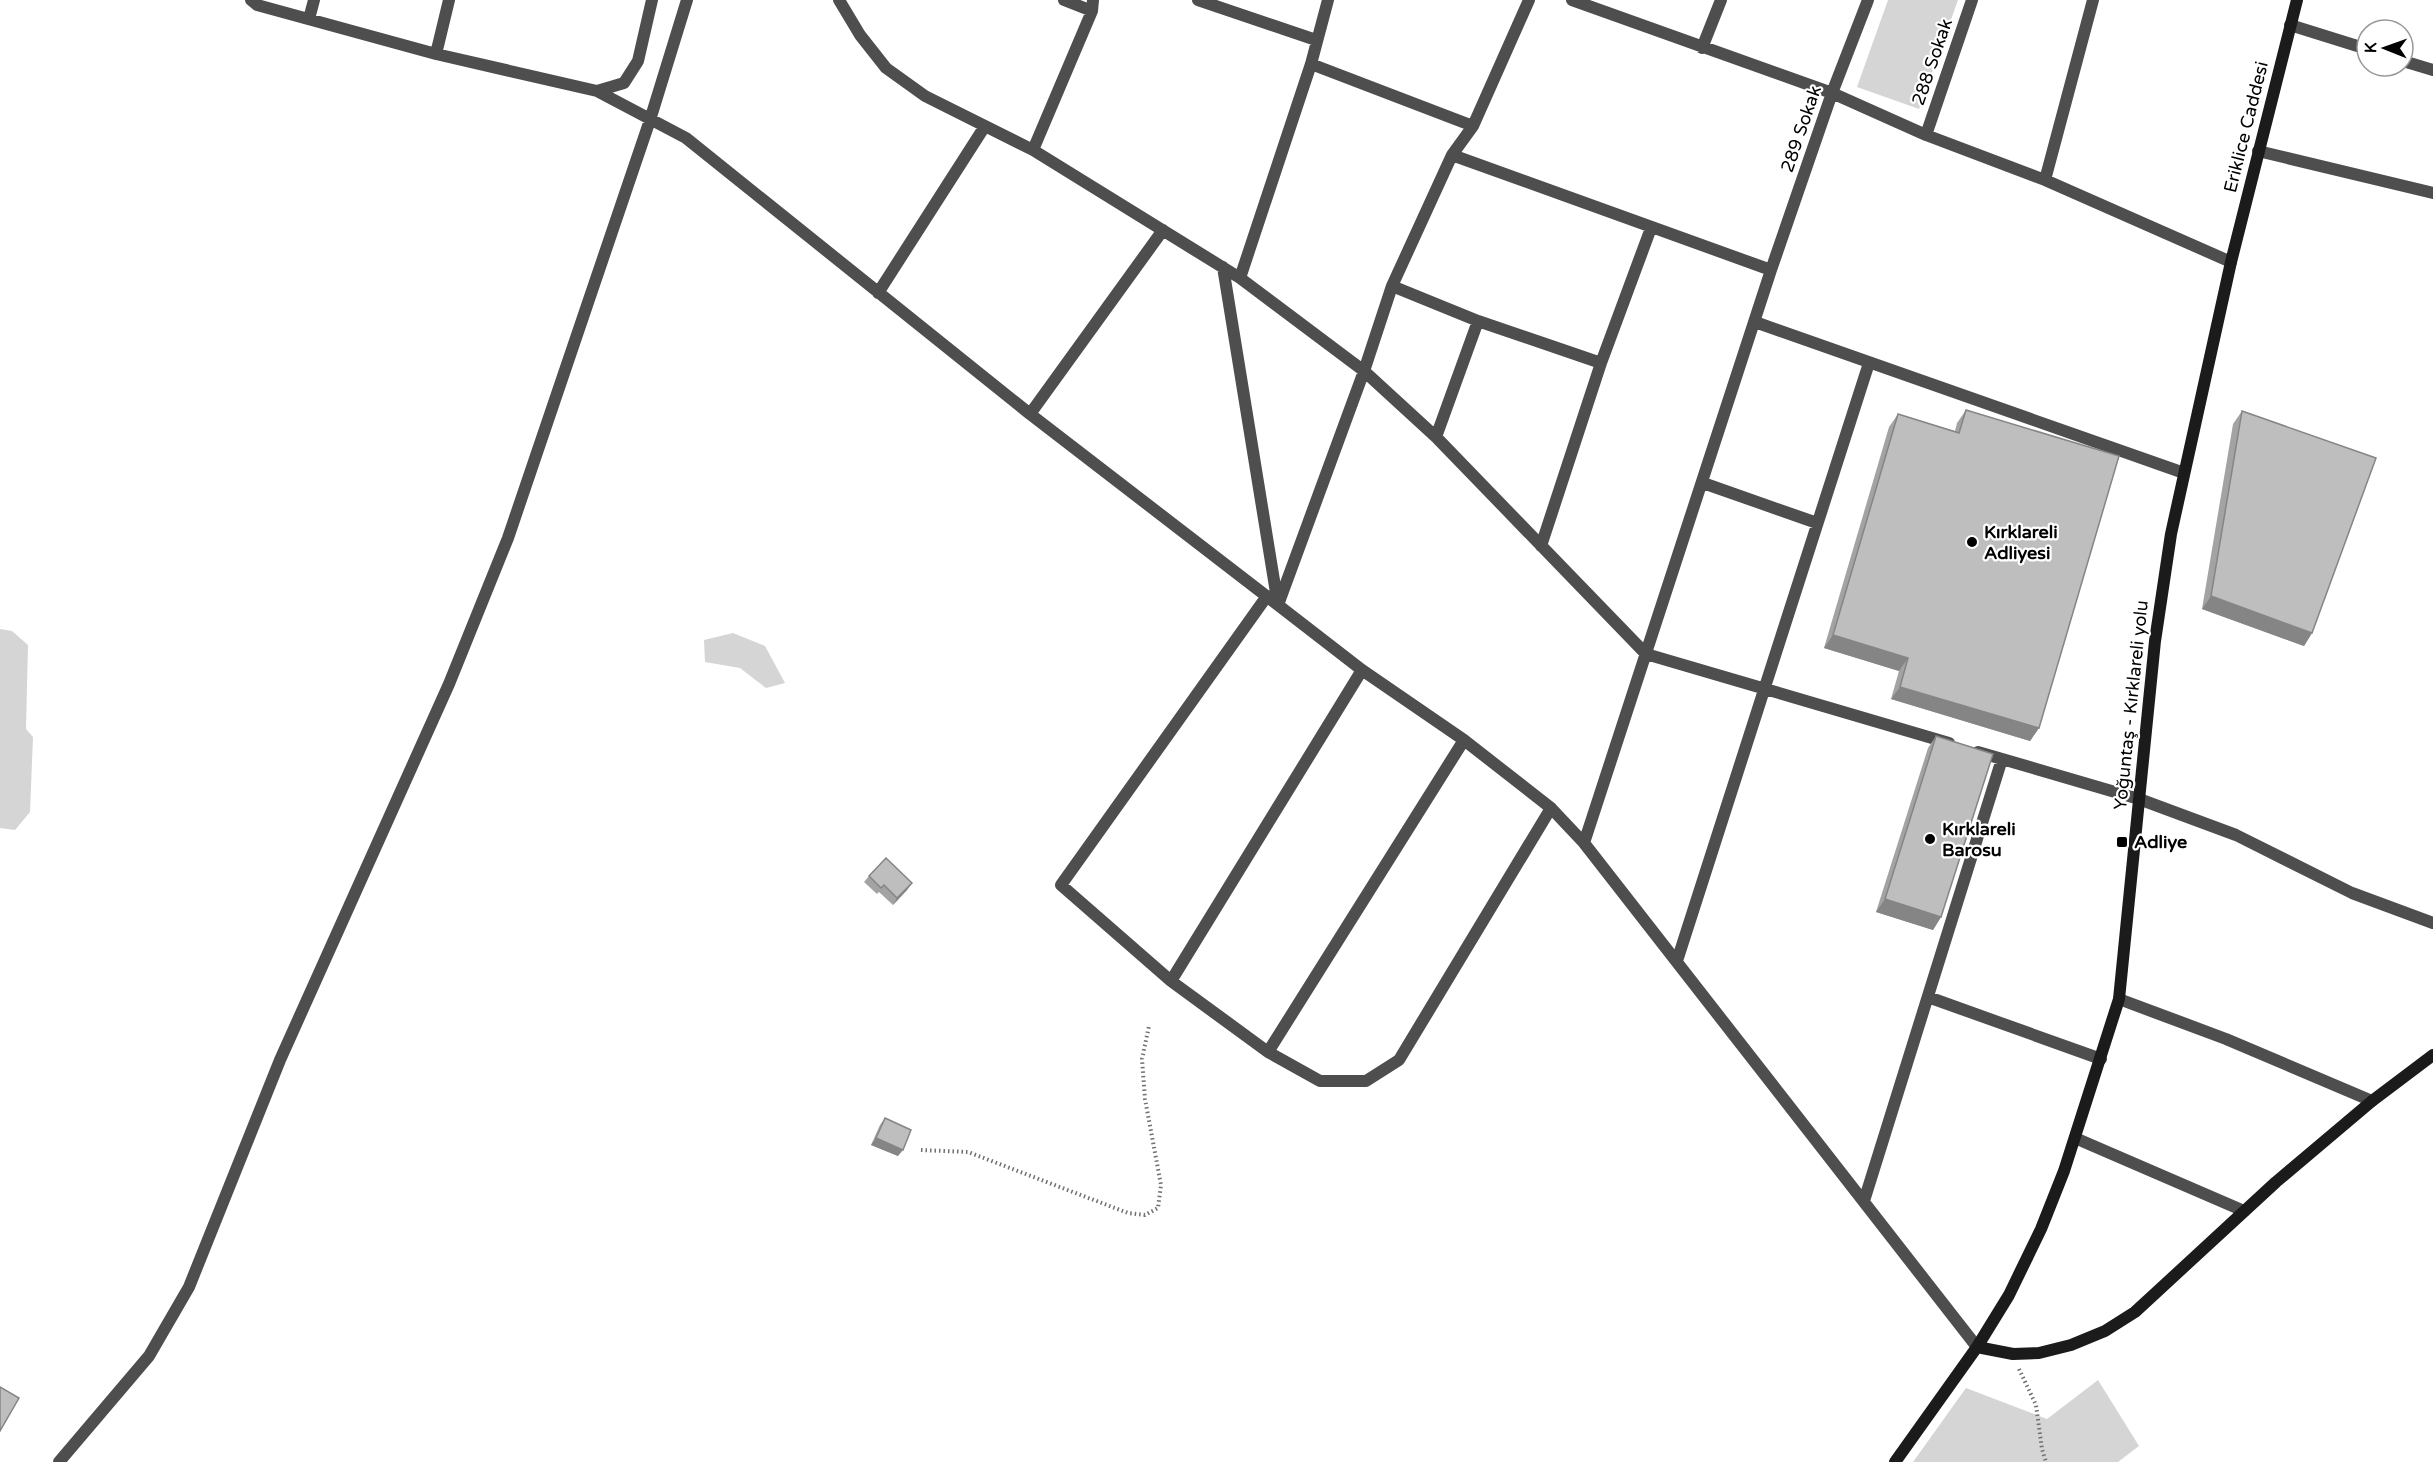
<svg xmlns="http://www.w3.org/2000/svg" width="2433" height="1462" font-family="'Varela Round',sans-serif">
  <rect width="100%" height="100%" fill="#fff"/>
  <path fill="#d5d5d5" d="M 1888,0 L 1958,0 L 1919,109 L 1857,87 Z
    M 0,629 L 12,631 L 28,645 L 26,729 L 33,737 L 30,812 L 15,830 L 0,828 Z
    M 733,633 L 765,646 L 785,683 L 766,688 L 740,668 L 705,662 L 704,640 Z
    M 2098,1380 L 2139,1446 L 2118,1462 L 1913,1462 L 1966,1388 L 2047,1419 Z"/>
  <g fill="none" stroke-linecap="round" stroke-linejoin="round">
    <path stroke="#707070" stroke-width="4" stroke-dasharray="1.5 3" stroke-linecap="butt" d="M 921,1150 L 968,1152 L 1128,1213 L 1145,1215 L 1158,1208 L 1161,1185 L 1145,1099 L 1142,1059 L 1149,1026
      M 2019,1369 L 2036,1405 L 2042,1449 L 2046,1462"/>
    <path stroke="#4e4e4e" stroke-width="12" d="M 251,0 L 257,5 L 436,54 L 449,0
      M 839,0 L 860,35 L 886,68 L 925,96 L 1033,150 L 1240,278 L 1364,371 L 1436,437 L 1646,654 L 1949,743
      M 1064,0 L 1092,11
      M 1198,0 L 1316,40
      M 1572,0 L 1832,93 L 1926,135 L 2045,180 L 2231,262
      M 309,19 L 314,0
      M 2290,25 L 2367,49
      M 1702,48 L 1721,0
      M 436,54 L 597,91 L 624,83 L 638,61 L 652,0
      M 2403,61 L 2433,70
      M 1311,64 L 1473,126
      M 597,91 L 686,138 L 1030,414
      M 1926,135 L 1972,0
      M 1033,150 L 1092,11 L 1093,0
      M 2258,151 L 2433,193
      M 1452,155 L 1771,270
      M 2045,180 L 2093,0
      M 1163,230 L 1030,414 L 1278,605 L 1364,371 L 1392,286 L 1452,155 L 1473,126 L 1529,0
      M 1223,267 L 1278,605 L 1362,670 L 1464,740 L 1551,808 L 1584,843 L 1977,1347
      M 1240,278 L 1311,64 L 1328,0
      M 1392,286 L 1478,321 L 1601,363 L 1651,228
      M 878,293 L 985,126
      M 1755,322 L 2184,473
      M 1436,437 L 1478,321
      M 1703,483 L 1817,523
      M 1541,546 L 1601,363
      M 1362,670 L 1171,981 L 1268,1052 L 1320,1081 L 1366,1081 L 1399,1060 L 1551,808
      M 1978,752 L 2139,799 L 2236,835 L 2352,893 L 2433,923
      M 1584,843 L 1771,270 L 1832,93 L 1868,0
      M 1677,961 L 1869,363
      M 1171,981 L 1061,885 L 1267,596
      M 1928,997 L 2101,1059
      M 2119,999 L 2226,1039 L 2372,1101
      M 1268,1052 L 1464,740
      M 2075,1138 L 2244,1211
      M 1864,1201 L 2002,759
      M 59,1462 L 149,1356 L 189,1287 L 280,1060 L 449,684 L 508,538 L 650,120 L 687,0"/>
    <path stroke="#1b1b1b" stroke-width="12" d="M 1977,1347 L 2013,1354 L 2039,1353 L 2071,1345 L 2105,1331 L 2135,1312 L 2276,1182 L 2372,1101 L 2433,1055
      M 1895,1462 L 1977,1347 L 2009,1295 L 2041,1229 L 2064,1171 L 2119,999 L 2155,641 L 2171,534 L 2231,262 L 2297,0"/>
  </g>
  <path fill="#a3a3a3" d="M 1966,410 L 2039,728 L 2030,741 L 1891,699 L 1899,671 L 1824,648 L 1889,427 L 1898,414 L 1955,431 L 1957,423 Z
    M 2242,411 L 2312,633 L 2304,646 L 2202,609 L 2233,424 Z
    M 1936,736 L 1941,917 L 1933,930 L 1876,912 L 1928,748 Z
    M 869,876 L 912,883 L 907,890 L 893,905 L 879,892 L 877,894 L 864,882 Z
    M 885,1118 L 898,1156 L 871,1145 L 880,1125 Z"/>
  <path fill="#858585" d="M 2211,596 L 2312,633 L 2304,646 L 2202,609 Z
    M 1833,635 L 1908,658 L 1899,671 L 1824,648 Z
    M 1900,687 L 2039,728 L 2030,741 L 1891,699 Z
    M 912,883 L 907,890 L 893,905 L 897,898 Z
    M 1885,899 L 1941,917 L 1933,930 L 1876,912 Z
    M 876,1138 L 903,1150 L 898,1156 L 871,1145 Z"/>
  <path fill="#bebebe" stroke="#858585" stroke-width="1.5" d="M 1966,410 L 2119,456 L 2039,728 L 1900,687 L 1908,658 L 1833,635 L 1898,414 L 1959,433 Z
    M 2242,411 L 2376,458 L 2312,633 L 2211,596 Z
    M 1936,736 L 1993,754 L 1941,917 L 1885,899 Z
    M 886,858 L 912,883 L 897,898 L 884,885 L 881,888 L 869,876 Z
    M 885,1118 L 911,1130 L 903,1150 L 876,1138 Z
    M 0,1387 L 19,1398 L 0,1431 Z"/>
  <g fill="#000" stroke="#fff" stroke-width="2">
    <circle cx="1972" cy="542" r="6"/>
    <circle cx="1930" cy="839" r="6"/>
    <rect x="2116" y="836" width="12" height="12" rx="3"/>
  </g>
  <g text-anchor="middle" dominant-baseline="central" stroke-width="4.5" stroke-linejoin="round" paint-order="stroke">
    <g font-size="18" fill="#000" stroke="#fff">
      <text transform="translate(1932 62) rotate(-71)">288 Sokak</text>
      <text transform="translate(2246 127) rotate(-76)">Eriklice Caddesi</text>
      <text transform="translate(1801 129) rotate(-71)">289 Sokak</text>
      <text transform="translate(2131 705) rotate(-84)">Yoğuntaş - Kırklareli yolu</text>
    </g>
    <g font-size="18" font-weight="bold" fill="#000" stroke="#fff" text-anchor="start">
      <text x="1984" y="532">Kırklareli<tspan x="1984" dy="21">Adliyesi</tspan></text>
      <text x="1942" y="829">Kırklareli<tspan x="1942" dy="21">Barosu</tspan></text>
      <text x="2134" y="842">Adliye</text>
    </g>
  </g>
  <g transform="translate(2385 48) rotate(271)"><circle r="28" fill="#ffffff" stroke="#999999" stroke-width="1.5"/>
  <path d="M0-4.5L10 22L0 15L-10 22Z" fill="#000000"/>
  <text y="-9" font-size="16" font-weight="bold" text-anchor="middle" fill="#000000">K</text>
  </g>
</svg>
